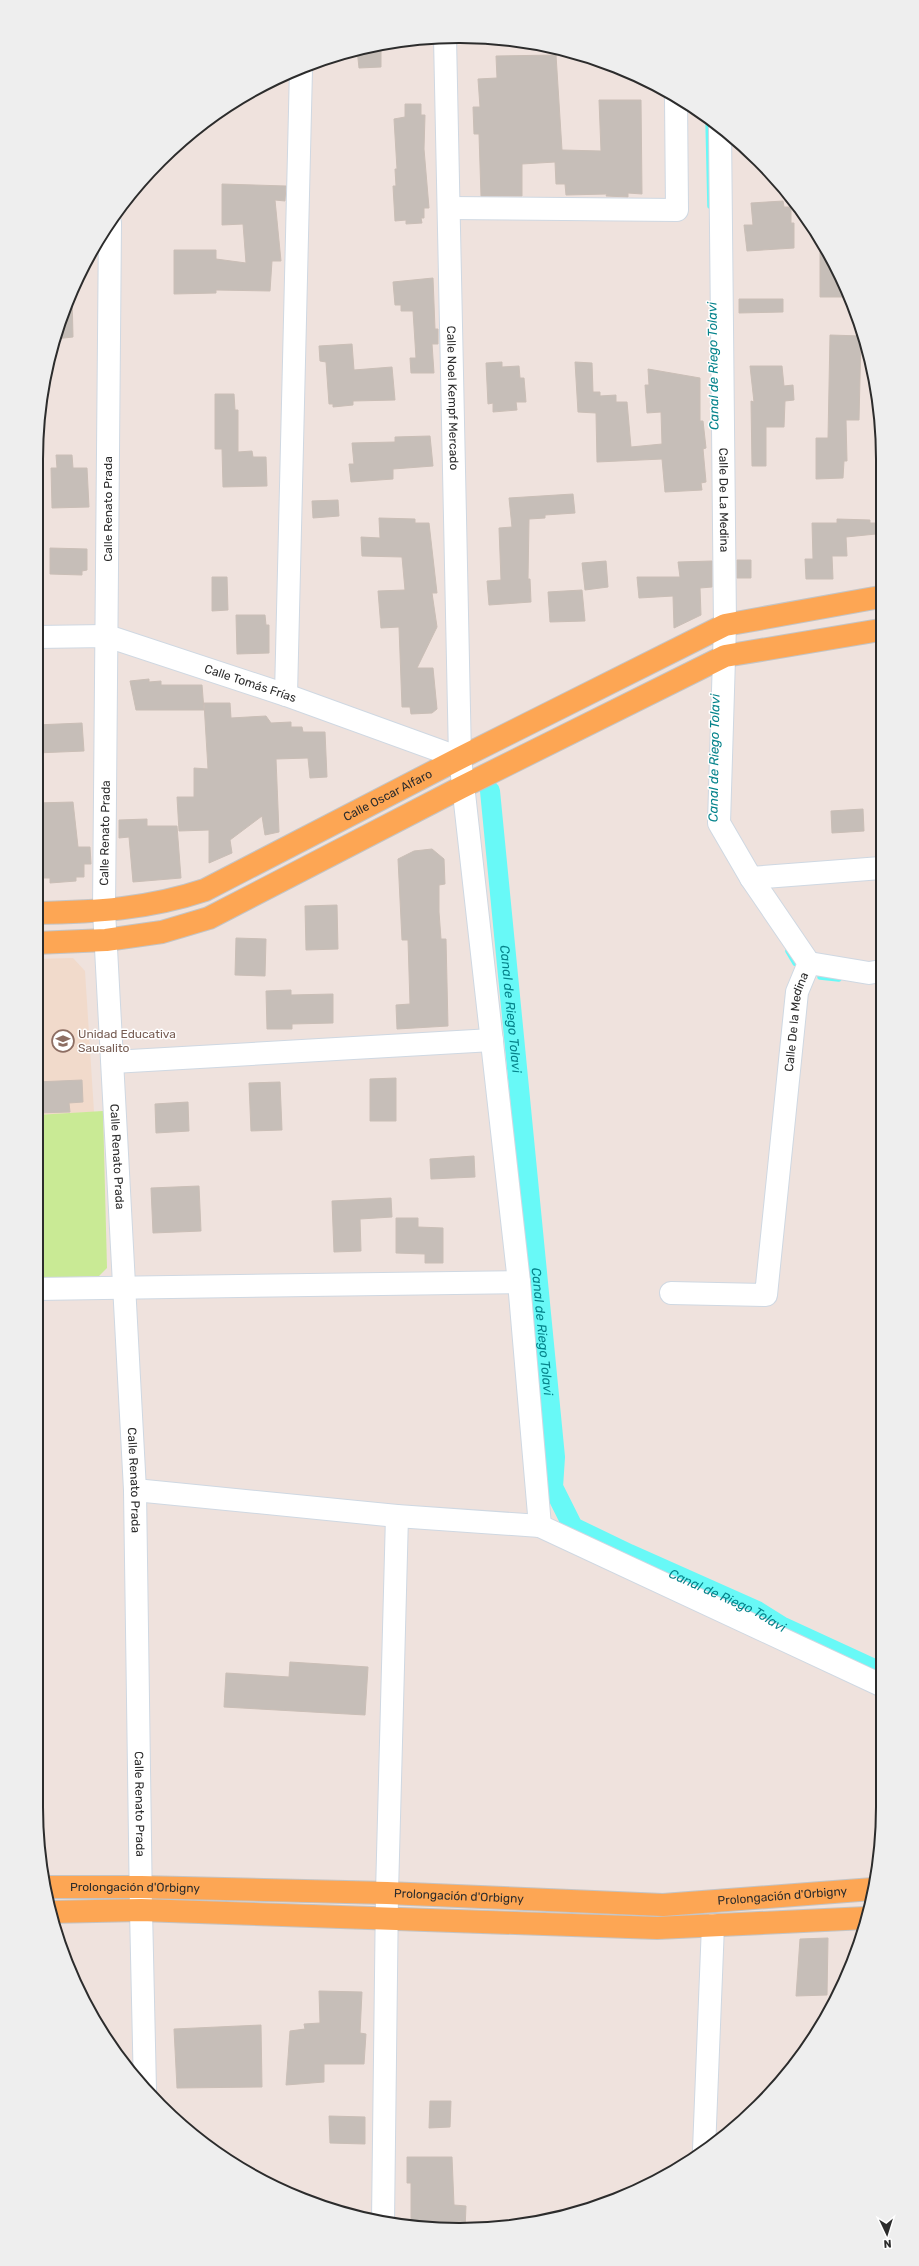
<svg xmlns="http://www.w3.org/2000/svg" width="919" height="2266" font-family="Rubik,sans-serif">
  <rect width="100%" height="100%" fill="#efe2dd"/>
  <path fill="#f1dacb" d="M 73,958 L 85,971 L 94,1112 L 36,1115 L 36,959 Z"/>
  <path fill="#c9ea95" d="M 103,1111 L 107,1268 L 99,1276 L 36,1278 L 36,1115 Z"/>
  <g fill="none" stroke-linecap="round" stroke-linejoin="round">
    <path stroke="#68f9f7" stroke-width="5.5" d="M 708,119 L 710,206
      M 788,951 L 795,963
      M 820,977 L 839,979"/>
    <path stroke="#68f9f7" stroke-width="20" id="s1" d="M 490,791 L 555,1457 L 553,1487 L 573,1527 L 629,1554 L 757,1611 L 781,1626 L 883,1673"/>
  </g>
  <path fill="#c6beb8" stroke="#cabeb6" d="M 381,45 L 381,67 L 359,68 L 357,49 Z
    M 556,55 L 562,150 L 601,151 L 599,100 L 641,100 L 642,194 L 628,193 L 628,197 L 606,196 L 607,194 L 566,195 L 565,184 L 556,184 L 555,162 L 522,164 L 522,196 L 481,196 L 479,134 L 474,134 L 473,107 L 480,107 L 478,79 L 497,78 L 496,56 Z
    M 405,104 L 421,104 L 421,115 L 425,115 L 424,149 L 429,208 L 424,208 L 424,218 L 421,218 L 422,223 L 406,224 L 406,220 L 395,221 L 393,186 L 396,186 L 395,169 L 397,169 L 394,119 L 405,117 Z
    M 222,184 L 286,186 L 285,201 L 275,200 L 281,261 L 272,261 L 270,291 L 216,290 L 216,293 L 174,294 L 174,250 L 216,250 L 216,259 L 246,263 L 243,224 L 222,225 Z
    M 783,201 L 784,207 L 791,207 L 791,223 L 794,223 L 794,248 L 747,251 L 744,225 L 753,225 L 751,203 Z
    M 820,243 L 839,272 L 849,297 L 820,297 Z
    M 433,278 L 435,329 L 438,329 L 438,344 L 432,344 L 434,373 L 411,373 L 410,358 L 416,358 L 413,311 L 401,311 L 401,305 L 395,305 L 393,282 Z
    M 72,295 L 73,337 L 55,339 L 58,324 Z
    M 739,299 L 783,299 L 783,312 L 739,313 Z
    M 830,335 L 861,336 L 859,420 L 846,420 L 847,461 L 844,461 L 843,478 L 816,479 L 816,438 L 828,438 Z
    M 352,344 L 354,370 L 392,367 L 395,400 L 353,401 L 353,405 L 333,407 L 333,404 L 329,404 L 326,362 L 320,361 L 319,346 Z
    M 502,362 L 502,367 L 519,366 L 520,378 L 524,378 L 526,402 L 516,402 L 517,410 L 493,412 L 493,403 L 488,404 L 486,363 Z
    M 575,362 L 592,363 L 593,392 L 600,392 L 600,396 L 616,395 L 616,402 L 627,402 L 631,447 L 662,444 L 661,412 L 647,413 L 645,385 L 649,385 L 648,369 L 700,378 L 700,421 L 703,421 L 706,448 L 703,449 L 706,482 L 701,483 L 702,490 L 665,492 L 662,459 L 597,462 L 596,413 L 578,412 Z
    M 750,366 L 782,366 L 784,386 L 793,385 L 794,400 L 785,401 L 784,427 L 766,427 L 766,466 L 752,466 L 751,401 L 754,402 Z
    M 215,394 L 234,394 L 235,410 L 238,410 L 238,452 L 252,451 L 253,457 L 266,457 L 267,486 L 223,487 L 222,449 L 215,449 Z
    M 430,436 L 433,466 L 393,469 L 393,479 L 351,482 L 349,464 L 354,464 L 352,443 L 395,442 L 395,437 Z
    M 56,455 L 72,455 L 73,468 L 87,468 L 89,507 L 52,508 L 51,468 L 57,468 Z
    M 573,494 L 575,513 L 545,515 L 545,518 L 529,519 L 528,579 L 530,579 L 531,602 L 489,605 L 487,581 L 501,580 L 499,528 L 512,527 L 509,498 Z
    M 338,500 L 339,516 L 313,518 L 312,501 Z
    M 379,518 L 415,519 L 415,523 L 429,523 L 437,593 L 432,593 L 437,627 L 417,668 L 433,668 L 437,709 L 432,713 L 411,714 L 410,707 L 402,707 L 399,627 L 381,628 L 378,591 L 405,590 L 402,557 L 362,556 L 361,537 L 380,538 Z
    M 837,519 L 870,520 L 870,523 L 875,523 L 876,534 L 846,537 L 847,556 L 832,556 L 833,579 L 806,579 L 805,559 L 813,559 L 812,523 L 837,523 Z
    M 50,548 L 87,549 L 87,570 L 82,571 L 82,575 L 50,574 Z
    M 737,560 L 751,560 L 751,578 L 737,578 Z
    M 606,561 L 608,587 L 585,590 L 582,563 Z
    M 712,561 L 712,587 L 700,588 L 701,615 L 674,628 L 673,596 L 639,598 L 637,577 L 680,577 L 678,562 Z
    M 212,577 L 227,577 L 228,610 L 212,611 Z
    M 582,590 L 585,621 L 550,622 L 548,592 Z
    M 236,615 L 265,615 L 266,625 L 269,625 L 269,653 L 237,654 Z
    M 149,679 L 149,682 L 161,681 L 161,685 L 202,685 L 204,710 L 136,710 L 130,681 Z
    M 204,703 L 230,703 L 231,718 L 266,716 L 271,723 L 291,722 L 291,727 L 302,727 L 303,732 L 325,732 L 327,777 L 310,778 L 308,758 L 276,759 L 279,832 L 265,835 L 262,816 L 230,840 L 232,853 L 209,863 L 209,830 L 179,831 L 177,797 L 194,797 L 194,768 L 208,769 Z
    M 82,723 L 84,751 L 36,753 L 36,725 Z
    M 73,802 L 78,847 L 90,847 L 91,864 L 84,864 L 84,877 L 76,877 L 76,881 L 50,883 L 50,878 L 42,878 L 42,841 L 36,841 L 36,803 Z
    M 863,809 L 864,831 L 832,833 L 831,811 Z
    M 147,819 L 147,826 L 177,826 L 181,878 L 133,882 L 129,837 L 119,838 L 119,820 Z
    M 432,849 L 444,859 L 445,884 L 439,885 L 439,912 L 441,939 L 446,939 L 448,1026 L 397,1029 L 396,1005 L 410,1004 L 408,940 L 402,940 L 398,859 L 414,851 Z
    M 337,905 L 338,949 L 306,950 L 305,906 Z
    M 236,938 L 266,939 L 265,976 L 235,975 Z
    M 291,990 L 291,995 L 333,994 L 333,1023 L 292,1024 L 292,1029 L 267,1029 L 266,991 Z
    M 396,1078 L 396,1121 L 370,1121 L 370,1079 Z
    M 82,1080 L 83,1102 L 69,1103 L 70,1112 L 36,1113 L 36,1082 Z
    M 280,1082 L 282,1130 L 251,1131 L 249,1083 Z
    M 188,1102 L 189,1131 L 156,1133 L 155,1104 Z
    M 474,1156 L 475,1177 L 431,1179 L 430,1159 Z
    M 199,1186 L 201,1231 L 153,1233 L 151,1188 Z
    M 391,1198 L 392,1217 L 360,1219 L 361,1251 L 334,1252 L 332,1201 Z
    M 396,1218 L 418,1218 L 418,1227 L 443,1228 L 443,1263 L 425,1263 L 425,1254 L 396,1253 Z
    M 290,1662 L 368,1667 L 365,1715 L 224,1707 L 226,1673 L 289,1677 Z
    M 828,1938 L 827,1995 L 796,1996 L 800,1939 Z
    M 319,1991 L 362,1992 L 360,2033 L 366,2034 L 364,2064 L 324,2064 L 324,2082 L 286,2085 L 290,2031 L 305,2029 L 304,2024 L 320,2023 Z
    M 261,2025 L 262,2087 L 177,2088 L 174,2029 Z
    M 430,2101 L 451,2101 L 450,2127 L 429,2128 Z
    M 329,2116 L 365,2117 L 365,2144 L 330,2143 Z
    M 407,2157 L 452,2157 L 454,2205 L 466,2206 L 465,2229 L 411,2227 L 411,2183 L 407,2183 Z"/>
  <g fill="none" stroke-linecap="round" stroke-linejoin="round">
    <g stroke="#cfd8e2" stroke-width="24">
      <g id="minor">
        <path id="s2" d="M 445,37 L 460,758 L 519,1282 L 540,1526"/>
        <path id="s3" d="M 720,129 L 725,625 L 719,823 L 751,878 L 809,963"/>
        <path d="M 449,208 L 677,210 L 676,98"/>
        <path id="s4" d="M 110,223 L 104,911 L 135,1490 L 141,1910 L 145,2090"/>
        <path id="s5" d="M 36,637 L 107,636 L 286,695 L 460,758"/>
        <path d="M 286,695 L 301,69"/>
        <path d="M 751,878 L 881,868"/>
        <path d="M 809,963 L 869,973 L 881,971"/>
        <path d="M 113,1062 L 492,1040"/>
        <path d="M 36,1289 L 519,1282"/>
        <path id="s6" d="M 671,1293 L 766,1295 L 797,992 L 809,963"/>
        <path d="M 135,1490 L 397,1516 L 540,1526 L 883,1686"/>
        <path d="M 704,2150 L 713,1925"/>
        <path d="M 383,2222 L 387,1893 L 397,1516"/>
      </g>
    </g>
    <g stroke="#c4c4c4" stroke-width="24">
      <g id="major">
        <path id="s7" d="M 36,913 C 96,912 148,909 205,890 L 460,758 L 725,625 L 880,597"/>
        <path d="M 36,943 L 106,940 L 162,932 L 209,918 L 462,787 L 725,656 L 880,630"/>
        <path id="s8" d="M 44,1887 L 141,1887 L 387,1893 L 663,1905 L 873,1889"/>
        <path d="M 50,1912 L 141,1910 L 657,1928 L 866,1918"/>
      </g>
    </g>
    <use href="#minor" stroke="#fff" stroke-width="22"/>
    <use href="#major" stroke="#fda654" stroke-width="22"/>
  </g>
  <defs>
    <g id="school-ring" transform="scale(1.15)"><circle r="9.5" fill="#fff" stroke="#8d6e63" stroke-width="1.5"/><path d="M0-5L7-2L0 1L-7-2ZM-4 1L0 2.5L4 1V4Q0 6-4 4Z" fill="#8d6e63"/></g>
  </defs>
  <g fill-rule="evenodd">
    <use href="#school-ring" x="63" y="1041"/>
  </g>
  <g text-anchor="middle" dominant-baseline="central" stroke-width="3" stroke-linejoin="round" paint-order="stroke">
    <g font-size="12" fill="#2c2c2c" stroke="#fff">
      <text stroke="none"><textPath href="#s2" startOffset="361">Calle Noel Kempf Mercado</textPath></text>
      <text stroke="none"><textPath href="#s3" startOffset="371">Calle De La Medina</textPath></text>
      <text transform="translate(108 509) rotate(-90)">Calle Renato Prada</text>
      <text stroke="none"><textPath href="#s5" startOffset="222">Calle Tomás Frías</textPath></text>
      <text stroke="none"><textPath href="#s7" startOffset="377">Calle Oscar Alfaro</textPath></text>
      <text transform="translate(105 833) rotate(-89)">Calle Renato Prada</text>
      <text stroke="none"><textPath href="#s6" startOffset="370">Calle De la Medina</textPath></text>
      <text stroke="none"><textPath href="#s4" startOffset="934">Calle Renato Prada</textPath></text>
      <text stroke="none"><textPath href="#s4" startOffset="1258">Calle Renato Prada</textPath></text>
      <text stroke="none"><textPath href="#s4" startOffset="1582">Calle Renato Prada</textPath></text>
      <text stroke="none"><textPath href="#s8" startOffset="91">Prolongación d'Orbigny</textPath></text>
      <text stroke="none"><textPath href="#s8" startOffset="415">Prolongación d'Orbigny</textPath></text>
      <text stroke="none"><textPath href="#s8" startOffset="739">Prolongación d'Orbigny</textPath></text>
    </g>
    <g font-size="12" fill="#785e54" stroke="#fff" text-anchor="start">
      <text x="78" y="1034">Unidad Educativa<tspan x="78" dy="14">Sausalito</tspan></text>
    </g>
    <g font-size="13" font-style="italic" fill="#05838b" stroke="#fff">
      <text transform="translate(713 366) rotate(-91)">Canal de Riego Tolavi</text>
      <text transform="translate(714 758) rotate(-89)">Canal de Riego Tolavi</text>
      <text stroke="none"><textPath href="#s1" startOffset="219">Canal de Riego Tolavi</textPath></text>
      <text stroke="none"><textPath href="#s1" startOffset="543">Canal de Riego Tolavi</textPath></text>
      <text stroke="none"><textPath href="#s1" startOffset="915">Canal de Riego Tolavi</textPath></text>
    </g>
  </g>
  <path d="M0 0H919V2266H0ZM459 43H460A416 416 0 0 1 876 459V1807A416 416 0 0 1 460 2223H459A416 416 0 0 1 43 1807V459A416 416 0 0 1 459 43Z" fill="#eee" fill-rule="evenodd"/>
  <path fill="none" stroke="#2c2c2c" stroke-width="2" d="M459 43H460A416 416 0 0 1 876 459V1807A416 416 0 0 1 460 2223H459A416 416 0 0 1 43 1807V459A416 416 0 0 1 459 43Z"/>
  <g transform="translate(887 2234) rotate(176)" stroke="#ffffff" stroke-width="3" paint-order="stroke">
  <path d="M0-3L7 15L0 10L-7 15Z" fill="#2c2c2c"/>
  <text y="-6" font-size="11" font-weight="bold" text-anchor="middle" fill="#2c2c2c">N</text>
  </g>
</svg>
